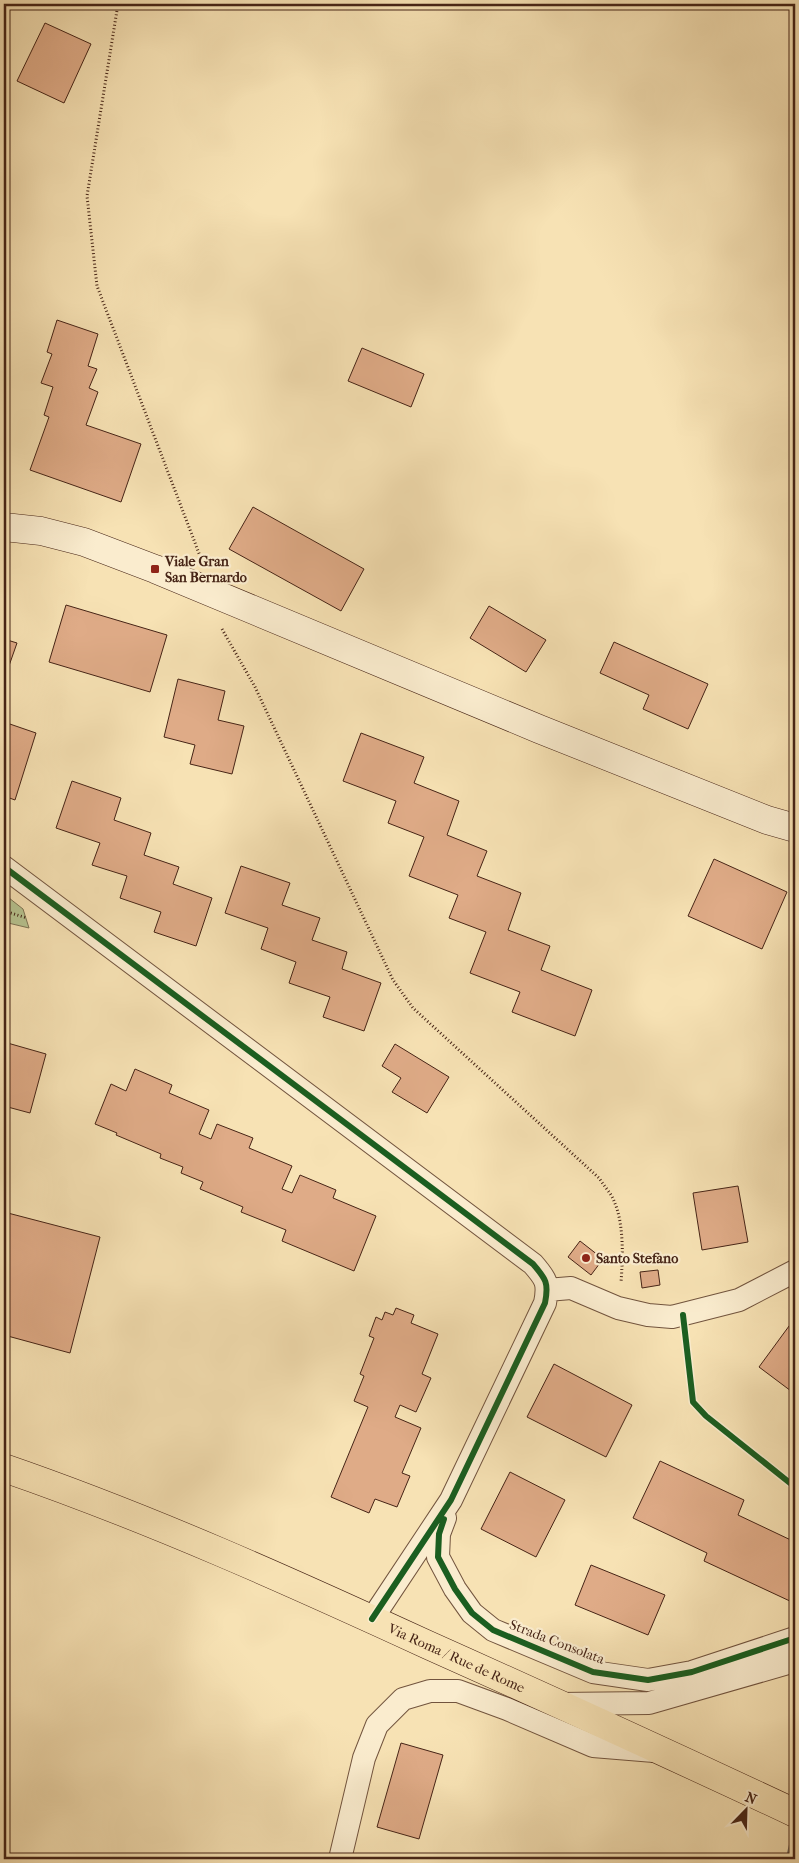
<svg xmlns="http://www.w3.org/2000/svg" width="799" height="1863" font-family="'IM FELL French Canon',serif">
  <rect width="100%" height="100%" fill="#f7e2b4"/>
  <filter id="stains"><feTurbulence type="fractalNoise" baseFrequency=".004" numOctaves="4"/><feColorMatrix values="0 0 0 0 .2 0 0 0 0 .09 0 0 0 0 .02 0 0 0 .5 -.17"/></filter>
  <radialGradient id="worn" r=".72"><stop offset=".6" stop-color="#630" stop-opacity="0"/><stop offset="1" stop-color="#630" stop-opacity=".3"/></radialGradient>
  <path fill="#b7c491" stroke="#7e7454" d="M 4,894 L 23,909 L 29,928 L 4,922 Z"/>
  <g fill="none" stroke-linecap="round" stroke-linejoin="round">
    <path stroke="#7e7e78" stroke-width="9" d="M 790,1859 L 795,1839"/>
  </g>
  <path fill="#dfab87" stroke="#462416" d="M 45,23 L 91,44 L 64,103 L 17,81 Z
    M 57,320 L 98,334 L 88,366 L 97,369 L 89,388 L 98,392 L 86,425 L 141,444 L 121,502 L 30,470 L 49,417 L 44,415 L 53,387 L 41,383 L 52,354 L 47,352 Z
    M 362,348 L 424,374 L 411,407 L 348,381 Z
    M 253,507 L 364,569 L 341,611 L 229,549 Z
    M 66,605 L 167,635 L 150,692 L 49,662 Z
    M 489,606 L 546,640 L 526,672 L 470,638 Z
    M 4,639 L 17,643 L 4,680 Z
    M 614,642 L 708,684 L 688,729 L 643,709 L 649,695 L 600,673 Z
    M 178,679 L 225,691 L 218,720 L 244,726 L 232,774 L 190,764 L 195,745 L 164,737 Z
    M 4,722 L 36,733 L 15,800 L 4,796 Z
    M 361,733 L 424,757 L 414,783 L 459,801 L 447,835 L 487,851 L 477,876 L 521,893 L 508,930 L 550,946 L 541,970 L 592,990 L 575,1036 L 512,1012 L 520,992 L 470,973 L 486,932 L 449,918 L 458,895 L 409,876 L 424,837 L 388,823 L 396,801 L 343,781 Z
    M 72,781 L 121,798 L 114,820 L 151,833 L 144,855 L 179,867 L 173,884 L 212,898 L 196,946 L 154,932 L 161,912 L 120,898 L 127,876 L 92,865 L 100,843 L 56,828 Z
    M 714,859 L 787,892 L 762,949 L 688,916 Z
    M 241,866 L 290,883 L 282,905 L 320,918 L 312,940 L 347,952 L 342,969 L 381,983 L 364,1031 L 323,1017 L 330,997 L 289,983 L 296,962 L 261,949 L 268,928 L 225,913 Z
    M 4,1042 L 46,1054 L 30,1113 L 4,1106 Z
    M 395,1044 L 449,1077 L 427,1113 L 392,1092 L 401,1078 L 382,1066 Z
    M 135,1069 L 172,1085 L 169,1093 L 209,1110 L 199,1134 L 211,1139 L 217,1124 L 253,1138 L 249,1148 L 292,1166 L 282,1189 L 292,1193 L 300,1175 L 336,1190 L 333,1198 L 376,1216 L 354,1271 L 282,1241 L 286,1230 L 241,1212 L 243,1207 L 200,1189 L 203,1182 L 181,1173 L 183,1167 L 160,1158 L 161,1154 L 116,1135 L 117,1133 L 95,1124 L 111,1084 L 126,1091 Z
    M 738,1186 L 748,1242 L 702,1250 L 693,1193 Z
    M 4,1212 L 100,1237 L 70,1353 L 4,1335 Z
    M 580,1241 L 603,1259 L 591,1275 L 568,1257 Z
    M 658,1270 L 660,1285 L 642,1288 L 640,1272 Z
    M 396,1308 L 414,1315 L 411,1323 L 438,1334 L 422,1374 L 431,1378 L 416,1412 L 400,1405 L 395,1417 L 421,1428 L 402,1473 L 410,1476 L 397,1507 L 375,1499 L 369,1513 L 331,1497 L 368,1407 L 354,1401 L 364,1376 L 360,1374 L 374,1338 L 369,1336 L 376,1317 L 382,1320 L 385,1312 L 393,1315 Z
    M 792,1322 L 795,1325 L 795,1394 L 759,1367 Z
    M 554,1364 L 632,1405 L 606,1457 L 527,1417 Z
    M 660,1461 L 744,1500 L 738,1515 L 795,1542 L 795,1596 L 792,1602 L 704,1561 L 707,1553 L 633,1518 Z
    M 510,1472 L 565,1500 L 536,1557 L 481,1529 Z
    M 591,1565 L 665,1595 L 648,1635 L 575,1605 Z
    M 401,1743 L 443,1755 L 419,1839 L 377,1827 Z"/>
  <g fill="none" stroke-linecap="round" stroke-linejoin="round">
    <g stroke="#72543e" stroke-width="24">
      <path id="street" d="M 4,867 L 533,1264 C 546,1279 549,1283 545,1303 L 451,1500 L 372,1619
        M 547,1290 L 571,1288 L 618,1308 L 648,1315 L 672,1317 L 739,1300 L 795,1271
        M 445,1518 L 439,1534 L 438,1557 L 455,1589 L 472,1613 L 493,1630 L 593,1672 L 648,1680 L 692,1672 L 795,1638
        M 559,1704 L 649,1703 L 795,1661
        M 340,1859 L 364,1758 L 377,1725 L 403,1699 L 430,1691 L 458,1691 L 507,1709 L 593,1746 L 654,1751"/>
    </g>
    <g stroke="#462416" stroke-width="29">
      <path id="secondary" d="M 4,527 L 41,531 L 84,542 L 155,569 L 539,729 L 767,820 L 795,828"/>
    </g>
    <g stroke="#462416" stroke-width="29">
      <g id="primary">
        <path id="s1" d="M 4,1468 C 149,1518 289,1581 428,1645 C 551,1700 673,1756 795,1813"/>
      </g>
    </g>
    <path stroke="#462416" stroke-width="3" stroke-dasharray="1 2.5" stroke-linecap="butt" d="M 118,4 L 87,196 L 97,286 L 200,556
      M 222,629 L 255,687 L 393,980 L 413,1008 L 599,1178 C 604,1186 611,1193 614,1201 C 624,1223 623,1258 621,1282
      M 4,911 L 27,918"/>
    <use href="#street" stroke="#faecce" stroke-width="22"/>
    <use href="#secondary" stroke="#faecce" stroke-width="28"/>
    <use href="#primary" stroke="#f7e2b4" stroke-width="28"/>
    <g stroke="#faecce" stroke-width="9">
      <path id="cycleway" d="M 4,867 L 533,1264 C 546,1279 549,1283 545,1303 L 451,1500 L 372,1619
        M 683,1315 L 693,1402 L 706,1416 L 795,1487
        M 444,1519 L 439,1534 L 438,1557 L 455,1589 L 472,1613 L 493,1630 L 593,1672 L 648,1680 L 692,1672 L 795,1638"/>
    </g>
    <use href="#cycleway" stroke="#1b5e20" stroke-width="6"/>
  </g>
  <g fill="#8f2418" stroke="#faecce" stroke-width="2">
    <rect x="150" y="564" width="10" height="10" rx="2.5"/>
    <circle cx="586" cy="1258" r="5"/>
  </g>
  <g text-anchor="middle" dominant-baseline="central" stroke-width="4.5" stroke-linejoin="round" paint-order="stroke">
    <g font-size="14" font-weight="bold" fill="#462416" stroke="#faecce" text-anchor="start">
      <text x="165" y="561">Viale Gran<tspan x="165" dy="16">San Bernardo</tspan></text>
      <text x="596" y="1258">Santo Stefano</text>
    </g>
    <g font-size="14" fill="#462416" stroke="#faecce">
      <text transform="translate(557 1642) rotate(21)">Strada Consolata</text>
      <text stroke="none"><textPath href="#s1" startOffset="491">Via Roma / Rue de Rome</textPath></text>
    </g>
  </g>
  <rect width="799" height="1863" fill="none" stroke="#f7e2b4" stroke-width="20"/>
  <rect x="5" y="5" width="789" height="1853" fill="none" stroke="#462416" stroke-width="2.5"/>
  <rect x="10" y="10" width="779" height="1843" fill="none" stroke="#462416"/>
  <g transform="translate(746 1810) rotate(23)" stroke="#faecce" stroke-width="4" paint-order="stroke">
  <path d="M0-4L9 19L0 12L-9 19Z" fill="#462416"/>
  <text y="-8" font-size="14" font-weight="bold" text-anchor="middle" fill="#462416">N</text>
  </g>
  <rect width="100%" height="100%" filter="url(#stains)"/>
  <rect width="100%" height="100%" fill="url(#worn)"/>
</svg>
